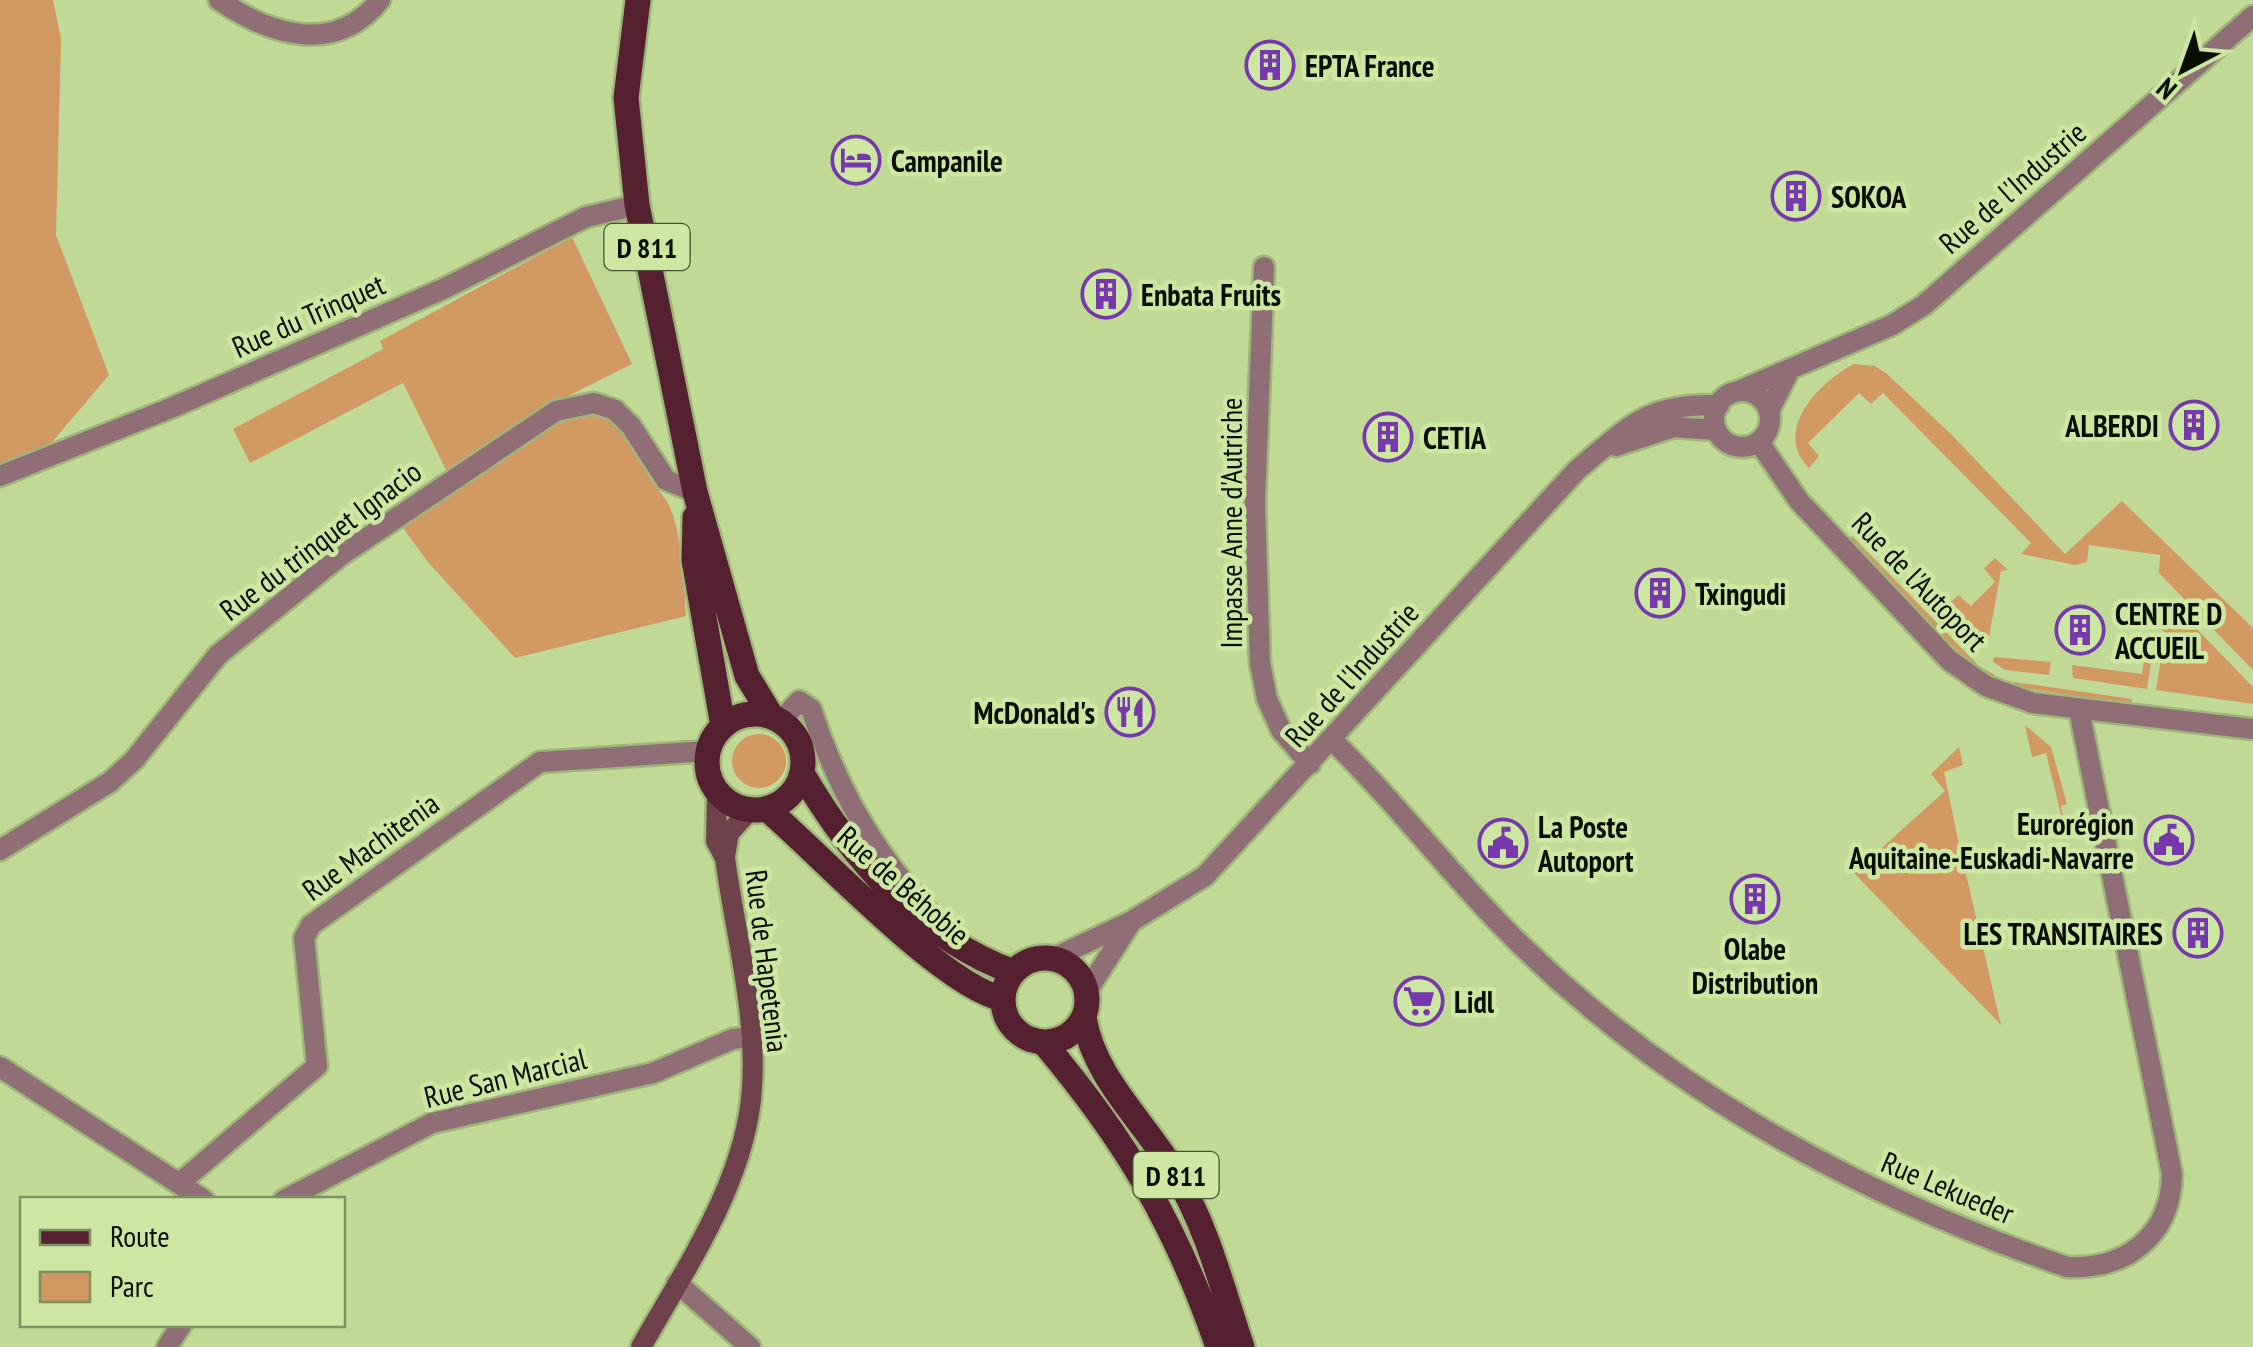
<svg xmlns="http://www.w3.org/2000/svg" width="2253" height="1347" font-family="'PT Sans Narrow',sans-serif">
  <rect width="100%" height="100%" fill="#c0da96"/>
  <path fill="#d19961" d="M 0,0 L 53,0 L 61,39 L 56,235 L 109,375 L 36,461 L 0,488 Z
    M 572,237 L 632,364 L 534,413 L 446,470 L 403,383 L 250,463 L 233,429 L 383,349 L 380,341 Z
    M 1854,364 L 1875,366 L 1887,374 L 1952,435 L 2065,554 L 2122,501 L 2253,628 L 2253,670 L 2159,573 L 2160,555 L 2089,545 L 2087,562 L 2075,565 L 2021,554 L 2031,543 L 1883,393 L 1871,404 L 1859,393 L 1808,443 L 1819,456 L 1809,468 C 1771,430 1821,381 1854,364 Z
    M 592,413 C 622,422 630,442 644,468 C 650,480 658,489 666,500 C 682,524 684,586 686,616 L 515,658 L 427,561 L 401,525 C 461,485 521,430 592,413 Z
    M 1852,536 L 1979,666 L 1995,675 L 1993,678 C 1947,655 1887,579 1848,540 Z
    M 1995,558 L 2008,570 L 2001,571 L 1989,637 L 1982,643 L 1958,619 L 1954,623 L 1942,611 L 1958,595 L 1971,606 L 1995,582 L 1984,568 Z
    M 2164,605 L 2190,622 L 2253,687 L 2253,704 L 2156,690 L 2165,632 L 2155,625 Z
    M 2145,655 L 2152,656 L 2147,689 L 2073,678 L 2072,665 L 2142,674 Z
    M 1994,657 L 2051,662 L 2049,675 L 2005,670 L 1993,662 Z
    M 2014,682 L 2132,699 L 2131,705 L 2011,686 Z
    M 2025,725 L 2051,747 L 2067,804 L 2061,806 L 2068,843 L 2046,753 L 2032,757 Z
    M732 761a27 27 0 1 1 54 0a27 27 0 1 1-54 0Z
    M 1959,747 L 1963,765 L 1944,772 L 1963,864 L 2032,851 L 2033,859 L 1966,874 L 2001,1025 L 1854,873 L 1945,791 L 1931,774 Z"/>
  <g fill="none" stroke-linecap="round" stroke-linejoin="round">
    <g stroke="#9fb57b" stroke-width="25">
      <path id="minor" d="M 219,0 C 270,35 335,56 380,0
        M 1264,267 L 1255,502 L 1260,663 L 1267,699 L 1281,730 L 1310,764
        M 1741,390 L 1892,325 L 1924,305 L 2253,16
        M 1770,409 L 1790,369
        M 1759,442 L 1799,501 L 1949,660 L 1986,686 L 2033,703 L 2253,729
        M 0,476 L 171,408 L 443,289 L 586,217 L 637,205
        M 781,721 L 799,701 L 811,709 C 839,792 871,847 929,913
        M 1332,740 C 1392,798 1443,865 1501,925 C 1655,1084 1858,1196 2067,1267 C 2126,1270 2171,1236 2172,1174 L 2079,710
        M 0,850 L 110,782 L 134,760 L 218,655 L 340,556 L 556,411 L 594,403 L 615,410 L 631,426 L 666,480 L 695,492
        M 0,1067 L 204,1200
        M 182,1181 L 317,1066 L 304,938 L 311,925 L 540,762 L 708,751
        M 284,1200 L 432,1123 L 653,1073 L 733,1039 L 751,1037
        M 677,1283 L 750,1347
        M 167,1347 L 182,1324"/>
    </g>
    <g stroke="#9fb57b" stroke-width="25">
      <path id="tertiary" d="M1714 419a28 28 0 1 1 56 0a28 28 0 1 1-56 0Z
        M 1616,446 L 1674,427 L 1716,430
        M 1054,958 L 1132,921 L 1205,876 L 1577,470 C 1630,426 1646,403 1719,405
        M 1087,991 L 1131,922"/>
    </g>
    <g stroke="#9fb57b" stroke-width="25">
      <path id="secondary" d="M 725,856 L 729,833 L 749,811
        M 641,1347 C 685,1269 747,1180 752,1087 C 757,1012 735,932 725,858 L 716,841 L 717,793"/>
    </g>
    <g stroke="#9fb57b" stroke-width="30">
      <path id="primary" d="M 638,0 L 626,98 L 637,205 L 695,492 L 747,676 L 772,717
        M 695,517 L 694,560 L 723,726
        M707 762a48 48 0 1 1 96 0a48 48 0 1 1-96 0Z
        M 802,773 C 850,856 922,940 1014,972
        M 767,809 C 820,854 942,986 1003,999
        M1003 1000a42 42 0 1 1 84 0a42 42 0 1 1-84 0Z
        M 1084,1017 C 1093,1078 1146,1123 1176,1175 C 1208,1229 1222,1288 1242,1347
        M 1043,1042 C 1126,1140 1176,1225 1218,1347"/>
    </g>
    <use href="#minor" stroke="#8f6e75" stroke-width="20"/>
    <use href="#tertiary" stroke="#8f6e75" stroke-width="20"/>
    <use href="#secondary" stroke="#6e414b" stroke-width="20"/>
    <use href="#primary" stroke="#55202f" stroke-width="25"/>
  </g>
  <defs>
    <g id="building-ring" transform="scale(2.5)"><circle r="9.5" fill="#cde7a2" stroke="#7738ad" stroke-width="1.5"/><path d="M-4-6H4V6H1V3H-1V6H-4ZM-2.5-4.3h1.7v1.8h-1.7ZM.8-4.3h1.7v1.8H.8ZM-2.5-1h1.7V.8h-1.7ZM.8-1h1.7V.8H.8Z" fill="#7738ad"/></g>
    <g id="hotel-ring" transform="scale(2.5)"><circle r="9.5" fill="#cde7a2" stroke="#7738ad" stroke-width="1.5"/><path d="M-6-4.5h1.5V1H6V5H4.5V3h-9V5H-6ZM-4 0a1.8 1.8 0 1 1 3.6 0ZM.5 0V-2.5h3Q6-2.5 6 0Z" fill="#7738ad"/></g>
    <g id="restaurant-ring" transform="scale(2.5)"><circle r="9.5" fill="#cde7a2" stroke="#7738ad" stroke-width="1.5"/><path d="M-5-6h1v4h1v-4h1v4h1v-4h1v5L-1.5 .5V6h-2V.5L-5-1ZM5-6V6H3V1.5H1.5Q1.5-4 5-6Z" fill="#7738ad"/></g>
    <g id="civic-ring" transform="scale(2.5)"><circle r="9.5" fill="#cde7a2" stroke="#7738ad" stroke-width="1.5"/><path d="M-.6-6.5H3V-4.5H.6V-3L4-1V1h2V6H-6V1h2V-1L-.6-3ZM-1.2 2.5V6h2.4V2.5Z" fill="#7738ad"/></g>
    <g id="supermarket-ring" transform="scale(2.5)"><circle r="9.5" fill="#cde7a2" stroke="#7738ad" stroke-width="1.5"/><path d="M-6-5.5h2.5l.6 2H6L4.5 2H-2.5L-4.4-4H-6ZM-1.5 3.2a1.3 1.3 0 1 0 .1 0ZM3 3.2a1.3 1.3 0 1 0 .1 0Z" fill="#7738ad"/></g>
  </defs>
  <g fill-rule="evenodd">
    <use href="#building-ring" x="1270" y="65"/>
    <use href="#hotel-ring" x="856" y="160"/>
    <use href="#building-ring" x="1796" y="196"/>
    <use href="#building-ring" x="1106" y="294"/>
    <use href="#building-ring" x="2194" y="425"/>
    <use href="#building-ring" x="1388" y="437"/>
    <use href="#building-ring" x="1660" y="593"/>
    <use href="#building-ring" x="2080" y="630"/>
    <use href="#restaurant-ring" x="1130" y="712"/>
    <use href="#civic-ring" x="2169" y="840"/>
    <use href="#civic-ring" x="1503" y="843"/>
    <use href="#building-ring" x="1755" y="899"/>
    <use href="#building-ring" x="2198" y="933"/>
    <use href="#supermarket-ring" x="1419" y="1001"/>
  </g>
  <g text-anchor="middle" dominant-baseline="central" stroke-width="9" stroke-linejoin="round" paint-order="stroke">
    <g fill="#cde7a2" stroke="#435031" stroke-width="2.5">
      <rect x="604.5" y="224" width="85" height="46" rx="8"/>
      <rect x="1133.5" y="1152" width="85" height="46" rx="8"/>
    </g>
    <g font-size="28" font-weight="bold" fill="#080f00">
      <text x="647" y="247">D 811</text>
      <text x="1176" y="1175">D 811</text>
    </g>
    <g font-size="30" font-weight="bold" fill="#080f00" stroke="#cde7a2" text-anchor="start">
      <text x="1305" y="65">EPTA France</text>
      <text x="891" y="160">Campanile</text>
      <text x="1831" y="196">SOKOA</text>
      <text x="1141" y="294">Enbata Fruits</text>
      <text x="2159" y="425" text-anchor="end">ALBERDI</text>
      <text x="1423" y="437">CETIA</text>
      <text x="1695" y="593">Txingudi</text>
      <text x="2115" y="613">CENTRE D<tspan x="2115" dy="34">ACCUEIL</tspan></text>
      <text x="1095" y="712" text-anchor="end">McDonald's</text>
      <text x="2134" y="823" text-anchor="end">Eurorégion<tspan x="2134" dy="34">Aquitaine-Euskadi-Navarre</tspan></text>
      <text x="1538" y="826">La Poste<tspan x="1538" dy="34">Autoport</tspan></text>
      <text x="2163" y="933" text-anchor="end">LES TRANSITAIRES</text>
      <text x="1755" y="948" text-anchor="middle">Olabe<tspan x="1755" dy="34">Distribution</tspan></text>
      <text x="1454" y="1001">Lidl</text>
    </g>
    <g font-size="30" fill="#080f00" stroke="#cde7a2">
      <text transform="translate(2012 187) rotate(-41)">Rue de l'Industrie</text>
      <text transform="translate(308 315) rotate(-24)">Rue du Trinquet</text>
      <text transform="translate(1230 523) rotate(-90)">Impasse Anne d'Autriche</text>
      <text transform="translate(320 540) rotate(-37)">Rue du trinquet Ignacio</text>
      <text transform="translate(1920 581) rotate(46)">Rue de l'Autoport</text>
      <text transform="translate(1351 674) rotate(-48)">Rue de l'Industrie</text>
      <text transform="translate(370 846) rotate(-36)">Rue Machitenia</text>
      <text transform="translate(904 885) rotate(41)">Rue de Béhobie</text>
      <text transform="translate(768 961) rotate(83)">Rue de Hapetenia</text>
      <text transform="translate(505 1077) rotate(-14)">Rue San Marcial</text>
      <text transform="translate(1948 1187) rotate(23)">Rue Lekueder</text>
    </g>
  </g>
  <rect x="20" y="1197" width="325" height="130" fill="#cde7a2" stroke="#7e9161" stroke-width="2.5"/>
  <rect x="40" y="1230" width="50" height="15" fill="#55202f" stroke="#7e9161" stroke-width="2.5"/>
  <text x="110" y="1247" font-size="30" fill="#080f00">Route</text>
  <rect x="40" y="1272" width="50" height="30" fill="#d19961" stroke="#7e9161" stroke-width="2.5"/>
  <text x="110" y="1297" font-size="30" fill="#080f00">Parc</text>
  <g transform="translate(2183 70) rotate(221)" stroke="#cde7a2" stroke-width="8" paint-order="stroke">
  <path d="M0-8L18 38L0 25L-18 38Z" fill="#080f00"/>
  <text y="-15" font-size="28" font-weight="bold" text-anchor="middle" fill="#080f00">N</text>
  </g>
</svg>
